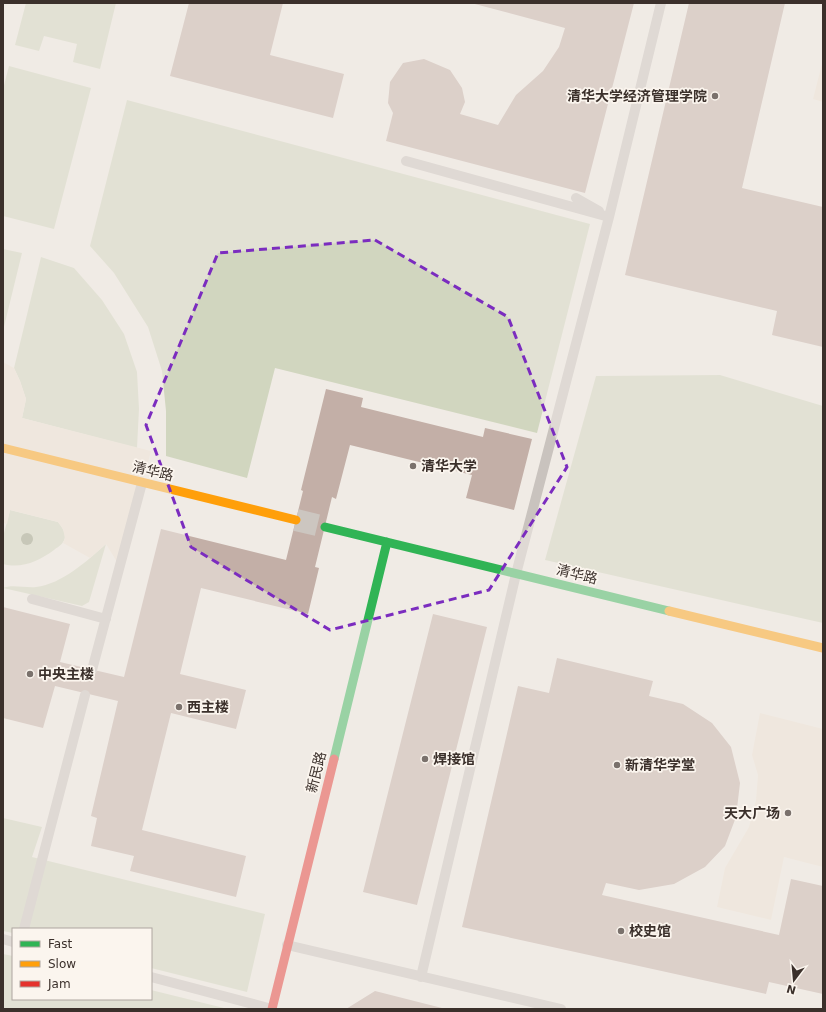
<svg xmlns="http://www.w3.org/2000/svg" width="826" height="1012" font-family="'DejaVu Sans','Noto Sans SC',sans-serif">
  <rect width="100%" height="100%" fill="#f0ebe5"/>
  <path fill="#d1d6bf" d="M 26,3 L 116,3 L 100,69 L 73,62 L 77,44 L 44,36 L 39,51 L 15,45 Z
    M 9,66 L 91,88 L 54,229 L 3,216 L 3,89 Z
    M 127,100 L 590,224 L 537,433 L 275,368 L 247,478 L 166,456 L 166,411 L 162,371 L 148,327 L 114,273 L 90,246 Z
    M 3,249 L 22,253 L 3,331 Z
    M 41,257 L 74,268 L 102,300 L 124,334 L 137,372 L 139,409 L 137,448 L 22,418 L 26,399 L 20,381 L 14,368 Z
    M 720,375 L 823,406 L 823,623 L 545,560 L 596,376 Z
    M 10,510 L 58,522 C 62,527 68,535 63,542 C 62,545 56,548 54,550 C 39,561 22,569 3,564 L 3,537 Z
    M 106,544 L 89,602 L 82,606 L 3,588 C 11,584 26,588 36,587 C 62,584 87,561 106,544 Z
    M 3,818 L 42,827 L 32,857 L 265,914 L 247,992 L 151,968 L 151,929 L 13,929 L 13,933 L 3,931 Z
    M 3,954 L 13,956 L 13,999 L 151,999 L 151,990 L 224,1008 L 224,1009 L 3,1009 Z"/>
  <path fill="#eee3d5" d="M 823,60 L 823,102 L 813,99 Z
    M 3,362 L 14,368 L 20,381 L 26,399 L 22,418 L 151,451 L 120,567 L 106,544 L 90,558 L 63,543 L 65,538 L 63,529 L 58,522 L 10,510 L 7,524 L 3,523 Z
    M 760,713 L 823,729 L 823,867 L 784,857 L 771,920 L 717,907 L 725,868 L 749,827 L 756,800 L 758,775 L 752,755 Z"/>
  <path fill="#c3afa7" d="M 189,3 L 283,3 L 270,55 L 344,74 L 333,118 L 170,76 Z
    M 471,3 L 634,3 L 585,193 L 386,141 L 393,113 L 388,103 L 390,82 L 403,63 L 424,59 L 450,70 L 462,88 L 465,102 L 460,114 L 498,125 L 516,95 L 543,71 L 559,47 L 565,28 Z
    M 689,3 L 785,3 L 742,188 L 823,207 L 823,347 L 772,335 L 777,311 L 625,275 Z
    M 326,389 L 363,398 L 361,407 L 483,437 L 485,428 L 532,439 L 514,510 L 466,498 L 472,475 L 350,445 L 336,499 L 332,497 L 315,567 L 319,568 L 308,614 L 201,588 L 180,674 L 246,690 L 236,729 L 171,713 L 142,830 L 246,856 L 236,897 L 130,871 L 134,856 L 91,846 L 97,818 L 91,816 L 118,701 L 55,686 L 43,728 L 3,718 L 3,607 L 70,624 L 60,662 L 124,677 L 161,529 L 286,560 L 303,491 L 301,490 Z
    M 433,614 L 487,627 L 417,905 L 363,892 Z
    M 557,658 L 653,681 L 649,696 L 683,704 L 712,723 L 731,747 L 740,783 L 736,817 L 725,846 L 705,867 L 674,884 L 639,890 L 606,883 L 602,895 L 779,935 L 791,879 L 823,886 L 823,994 L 769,982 L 766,994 L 462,927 L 518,686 L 549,693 Z
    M 375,991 L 442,1008 L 442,1009 L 346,1009 Z"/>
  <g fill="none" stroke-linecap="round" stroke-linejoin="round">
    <path stroke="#ccc6c0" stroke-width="22" stroke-dasharray="22 11" stroke-linecap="butt" d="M 296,520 L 325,527"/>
    <path stroke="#c9c3be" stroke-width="10" d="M 406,161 L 609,217
      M 576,198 L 599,211
      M 32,599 L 106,619
      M 92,670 L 142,483
      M 24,929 L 85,695
      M 3,939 L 13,942
      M 287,945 L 561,1009
      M 151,977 L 272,1009
      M 421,977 L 516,574 L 609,217 L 661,3"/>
    <path stroke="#30b455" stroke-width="9" d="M 325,527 L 669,611
      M 334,759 L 387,542"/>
    <path stroke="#ff9f0a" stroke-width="9" d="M 3,448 L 296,520
      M 669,611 L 823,648"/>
    <path stroke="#e5322d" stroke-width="9" d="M 272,1009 L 334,759"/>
  </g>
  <circle fill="#959b80" cx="27" cy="539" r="6"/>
  <path d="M0 0H826V1012H0ZM 375,240 L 508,317 L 567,467 L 489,590 L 330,630 L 191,547 L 146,425 L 218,253 Z" fill="#f0ebe5" fill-opacity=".55" fill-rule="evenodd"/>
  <path fill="none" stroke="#7b2cbf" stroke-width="3" stroke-dasharray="8 5" stroke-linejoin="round" d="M 375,240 L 508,317 L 567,467 L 489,590 L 330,630 L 191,547 L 146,425 L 218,253 Z"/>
  <g fill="#7a716c" stroke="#fbf5ee" stroke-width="1.5">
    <circle cx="715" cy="96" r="4"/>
    <circle cx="413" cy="466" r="4"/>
    <circle cx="30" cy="674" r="4"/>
    <circle cx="179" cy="707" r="4"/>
    <circle cx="425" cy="759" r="4"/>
    <circle cx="617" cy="765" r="4"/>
    <circle cx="788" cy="813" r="4"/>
    <circle cx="621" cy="931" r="4"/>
  </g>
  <g text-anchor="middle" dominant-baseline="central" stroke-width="3.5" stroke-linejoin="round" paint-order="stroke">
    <g font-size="14" font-weight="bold" fill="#3b302b" stroke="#fbf5ee" text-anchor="start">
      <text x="707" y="96" text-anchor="end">清华大学经济管理学院</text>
      <text x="421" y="466">清华大学</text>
      <text x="38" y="674">中央主楼</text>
      <text x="187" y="707">西主楼</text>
      <text x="433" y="759">焊接馆</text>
      <text x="625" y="765">新清华学堂</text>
      <text x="780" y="813" text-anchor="end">天大广场</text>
      <text x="629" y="931">校史馆</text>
    </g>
    <g font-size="14" fill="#3b302b" stroke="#fbf5ee">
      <text transform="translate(153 471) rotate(14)">清华路</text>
      <text transform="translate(577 574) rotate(14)">清华路</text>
      <text transform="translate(316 772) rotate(-76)">新民路</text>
    </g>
  </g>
  <rect width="826" height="1012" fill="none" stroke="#3b302b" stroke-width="8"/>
  <rect x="12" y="928" width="140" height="72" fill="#fbf5ee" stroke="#aea6a0"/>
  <rect x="20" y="941" width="20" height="6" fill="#30b455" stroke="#aea6a0"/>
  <text x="48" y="948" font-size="12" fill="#3b302b">Fast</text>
  <rect x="20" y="961" width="20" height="6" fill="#ff9f0a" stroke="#aea6a0"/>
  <text x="48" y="968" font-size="12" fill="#3b302b">Slow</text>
  <rect x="20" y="981" width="20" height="6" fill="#e5322d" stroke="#aea6a0"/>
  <text x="48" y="988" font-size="12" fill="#3b302b">Jam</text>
  <g transform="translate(794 980) rotate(196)" stroke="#fbf5ee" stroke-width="3" paint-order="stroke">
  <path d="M0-3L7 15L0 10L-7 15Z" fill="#3b302b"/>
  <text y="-6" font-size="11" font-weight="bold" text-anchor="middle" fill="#3b302b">N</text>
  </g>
</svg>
